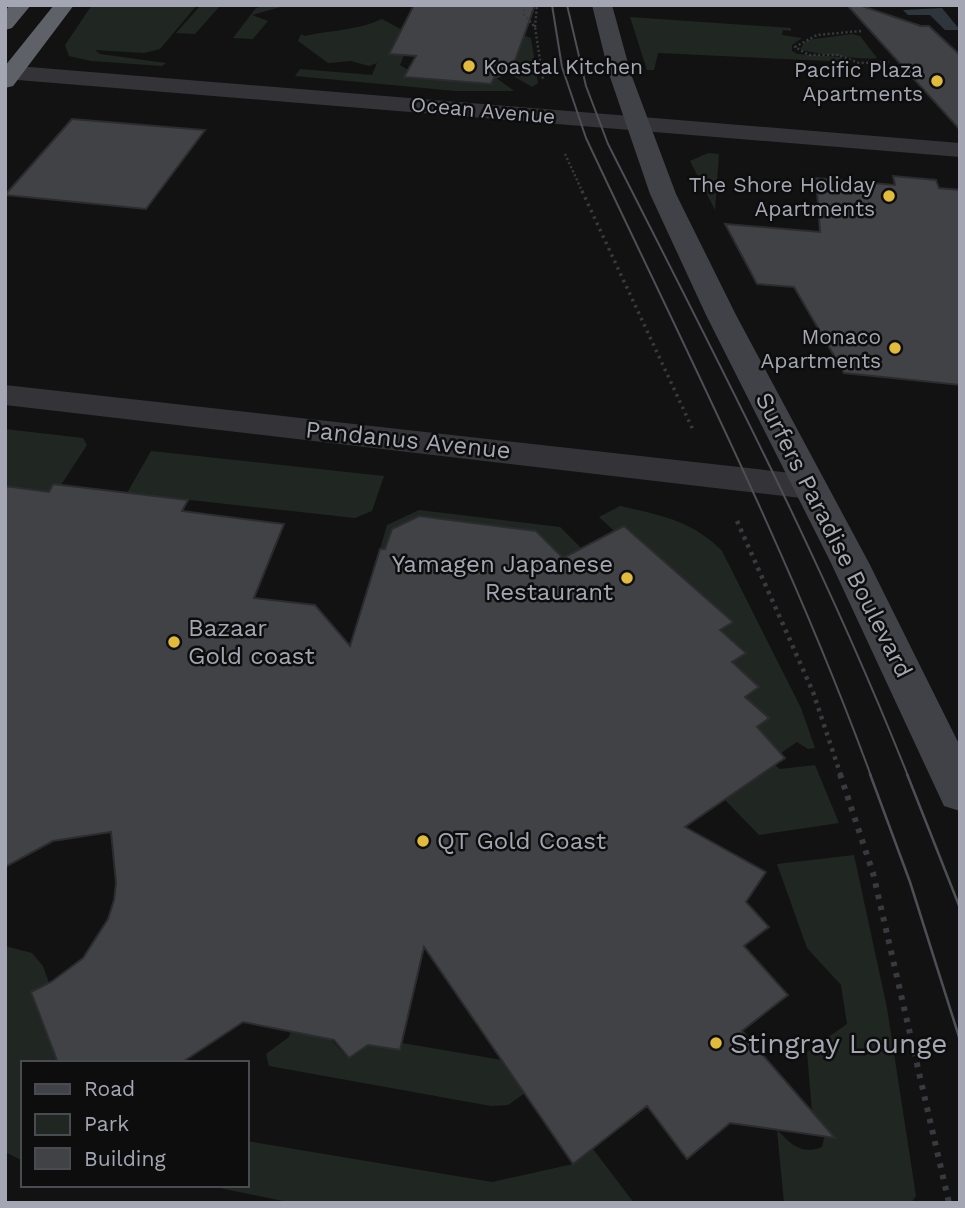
<svg xmlns="http://www.w3.org/2000/svg" width="965" height="1208" font-family="'Work Sans',sans-serif">
  <rect width="100%" height="100%" fill="#121213"/>
  <path fill="#202722" d="M 92,5 L 197,5 L 160,49 L 144,53 L 95,50 L 100,54 L 166,63 L 162,66 L 91,61 L 69,56 L 65,45 Z
    M 201,5 L 219,7 L 195,34 L 176,33 Z
    M 270,5 L 284,6 L 252,15 L 268,21 L 253,39 L 233,38 L 256,8 Z
    M 630,17 L 791,28 L 791,31 L 783,30 L 782,35 L 802,38 L 792,45 L 792,51 L 797,54 L 840,57 L 849,62 L 658,53 L 654,70 L 647,70 Z
    M 382,19 L 406,32 L 401,39 L 396,39 L 389,54 L 404,55 L 400,65 L 408,70 L 495,77 L 514,91 L 456,91 L 295,76 L 300,69 L 372,75 L 377,63 L 369,66 L 351,61 L 328,63 L 298,41 L 301,34 L 305,36 C 330,30 356,31 382,19 Z
    M 517,33 L 531,38 L 538,83 L 532,87 L 508,73 L 512,72 Z
    M 852,34 L 860,36 L 877,58 C 870,61 806,53 800,49 L 807,40 Z
    M 708,153 L 719,154 L 715,210 L 690,161 Z
    M 5,429 L 83,438 L 87,445 L 61,485 L 53,484 L 49,492 L 5,486 Z
    M 151,451 L 384,476 L 372,511 L 355,518 L 127,493 Z
    M 620,506 C 660,515 693,521 722,551 L 801,708 L 815,748 L 808,749 L 797,742 L 781,753 L 754,729 L 768,718 L 745,697 L 759,687 L 732,662 L 746,652 L 720,630 L 732,621 L 624,526 L 614,531 L 599,517 Z
    M 419,510 L 560,527 L 581,548 L 563,558 L 536,531 L 419,516 L 392,529 L 385,549 L 380,549 L 387,525 Z
    M 775,765 L 780,769 L 815,765 L 839,823 L 759,835 L 725,800 Z
    M 854,855 L 887,1008 L 916,1196 L 911,1203 L 784,1203 L 777,1130 C 792,1145 801,1155 822,1147 L 825,1134 L 812,1112 L 807,1052 L 847,1024 L 841,985 L 807,948 L 777,864 Z
    M 5,946 L 32,953 L 43,966 L 78,1063 L 23,1063 L 23,1161 L 5,1152 Z
    M 298,1004 L 348,1058 L 368,1045 L 400,1050 L 402,1043 L 502,1060 L 525,1093 L 508,1105 L 491,1106 L 269,1066 L 266,1054 L 289,1037 Z
    M 247,1141 L 492,1182 L 573,1164 L 593,1149 L 634,1203 L 293,1203 L 220,1188 L 220,1185 L 247,1185 Z"/>
  <path fill="#2e353d" d="M 942,8 L 960,30 L 945,30 L 930,15 L 908,15 L 903,10 Z"/>
  <path fill="#414246" stroke="#2c2c2f" stroke-width="2" d="M 414,5 L 535,5 L 511,72 L 494,78 L 491,84 L 404,77 L 416,56 L 389,54 Z
    M 847,5 L 859,5 L 921,26 L 929,26 L 960,55 L 960,130 Z
    M 72,119 L 205,130 L 146,209 L 5,195 Z
    M 893,176 L 936,180 L 939,188 L 960,190 L 960,385 L 844,373 L 794,287 L 757,284 L 725,224 L 820,232 L 816,178 L 895,185 Z
    M 53,484 L 188,500 L 182,511 L 284,524 L 254,598 L 315,605 L 350,646 L 380,549 L 385,549 L 392,529 L 419,516 L 536,531 L 563,558 L 624,526 L 733,622 L 720,630 L 746,653 L 732,662 L 759,687 L 745,697 L 769,718 L 757,727 L 785,758 L 685,827 L 766,872 L 746,902 L 769,927 L 744,946 L 788,995 L 742,1031 L 835,1138 L 730,1123 L 687,1159 L 647,1106 L 573,1164 L 424,947 L 400,1050 L 368,1045 L 349,1058 L 334,1040 L 243,1022 L 181,1063 L 58,1063 L 31,992 L 51,982 L 83,958 L 108,919 L 114,900 L 116,883 L 111,832 L 53,841 L 5,867 L 5,486 L 49,492 Z"/>
  <g fill="none" stroke-linecap="round" stroke-linejoin="round">
    <path stroke="#393a3f" stroke-width="2.5" stroke-dasharray="2 2.5" stroke-linecap="butt" d="M 523,5 L 524,15 L 535,27 L 543,80
      M 957,5 L 960,8
      M 535,27 L 537,5
      M 861,31 L 817,35 L 795,47 L 809,55 L 838,55 L 859,63 L 889,62
      M 565,154 L 583,193"/>
    <path stroke="#393a3f" stroke-width="3.5" stroke-dasharray="2.5 4.5" stroke-linecap="butt" d="M 582,191 L 694,432"/>
    <path stroke="#393a3f" stroke-width="4.5" stroke-dasharray="3.5 5" stroke-linecap="butt" d="M 737,521 L 813,692 L 841,776"/>
    <path stroke="#393a3f" stroke-width="6" stroke-dasharray="4.5 7" stroke-linecap="butt" d="M 840,774 L 873,873 L 949,1203"/>
    <path fill="#333338" fill-rule="evenodd" d="M 5,65 L 960,143 L 960,157 L 5,79 Z
      M 5,385 L 810,475 L 822,479 L 827,487 L 822,495 L 810,499 L 5,405 Z"/>
    <path fill="#414248" fill-rule="evenodd" d="M 592,5 L 612,5 L 631,74 L 676,194 L 736,315 L 869,563 L 960,746 L 960,811 L 944,806 L 831,563 L 706,315 L 650,194 L 609,74 Z"/>
    <path fill="#5f6168" fill-rule="evenodd" d="M 10,5 L 31,5 L 12,28 L 5,30 L 5,11 Z
      M 54,5 L 74,5 L 13,86 L 5,88 L 5,66 Z"/>
    <path stroke="#4e4f55" stroke-width="2" d="M 552,5 L 562,67 L 586,138 C 685,349 791,557 871,776
      M 567,5 L 586,86 L 608,144 C 713,352 822,559 908,776"/>
    <path stroke="#4e4f55" stroke-width="2.5" d="M 870,774 L 910,882 L 960,1040
      M 907,774 L 960,908"/>
  </g>
  <g fill="#e2bb3b" stroke="#0d0d0e" stroke-width="2.5">
    <circle cx="469" cy="66" r="7"/>
    <circle cx="937" cy="81" r="7"/>
    <circle cx="889" cy="196" r="7"/>
    <circle cx="895" cy="348" r="7"/>
    <circle cx="627" cy="578" r="7"/>
    <circle cx="174" cy="642" r="7"/>
    <circle cx="423" cy="841" r="7"/>
    <circle cx="716" cy="1043" r="7"/>
  </g>
  <g text-anchor="middle" dominant-baseline="central" stroke-width="5" stroke-linejoin="round" paint-order="stroke">
    <g font-size="21" fill="#a4a7b3" stroke="#0d0d0e" text-anchor="end">
      <text x="483" y="66" text-anchor="start">Koastal Kitchen</text>
      <text x="923" y="69">Pacific Plaza<tspan x="923" dy="24">Apartments</tspan></text>
      <text x="875" y="184">The Shore Holiday<tspan x="875" dy="24">Apartments</tspan></text>
      <text x="881" y="336">Monaco<tspan x="881" dy="24">Apartments</tspan></text>
    </g>
    <g font-size="21" fill="#a4a7b3" stroke="#0d0d0e">
      <text transform="translate(483 110) rotate(5)">Ocean Avenue</text>
    </g>
    <g font-size="24" fill="#a4a7b3" stroke="#0d0d0e">
      <text transform="translate(408 440) rotate(6)">Pandanus Avenue</text>
      <text transform="translate(834 535) rotate(63)">Surfers Paradise Boulevard</text>
    </g>
    <g font-size="24" fill="#a4a7b3" stroke="#0d0d0e" text-anchor="start">
      <text x="613" y="564" text-anchor="end">Yamagen Japanese<tspan x="613" dy="28">Restaurant</tspan></text>
      <text x="188" y="628">Bazaar<tspan x="188" dy="28">Gold coast</tspan></text>
      <text x="437" y="841">QT Gold Coast</text>
    </g>
    <g font-size="28" fill="#a4a7b3" stroke="#0d0d0e" text-anchor="start">
      <text x="730" y="1043">Stingray Lounge</text>
    </g>
  </g>
  <rect width="965" height="1208" fill="none" stroke="#a4a7b3" stroke-width="14"/>
  <rect x="21" y="1061" width="228" height="126" fill="#0d0d0e" stroke="#494b50" stroke-width="2"/>
  <rect x="35" y="1084" width="35" height="10" fill="#414248" stroke="#494b50" stroke-width="2"/>
  <text x="84" y="1096" font-size="21" fill="#a4a7b3">Road</text>
  <rect x="35" y="1114" width="35" height="21" fill="#202722" stroke="#494b50" stroke-width="2"/>
  <text x="84" y="1131" font-size="21" fill="#a4a7b3">Park</text>
  <rect x="35" y="1148" width="35" height="21" fill="#414246" stroke="#494b50" stroke-width="2"/>
  <text x="84" y="1166" font-size="21" fill="#a4a7b3">Building</text>
</svg>
